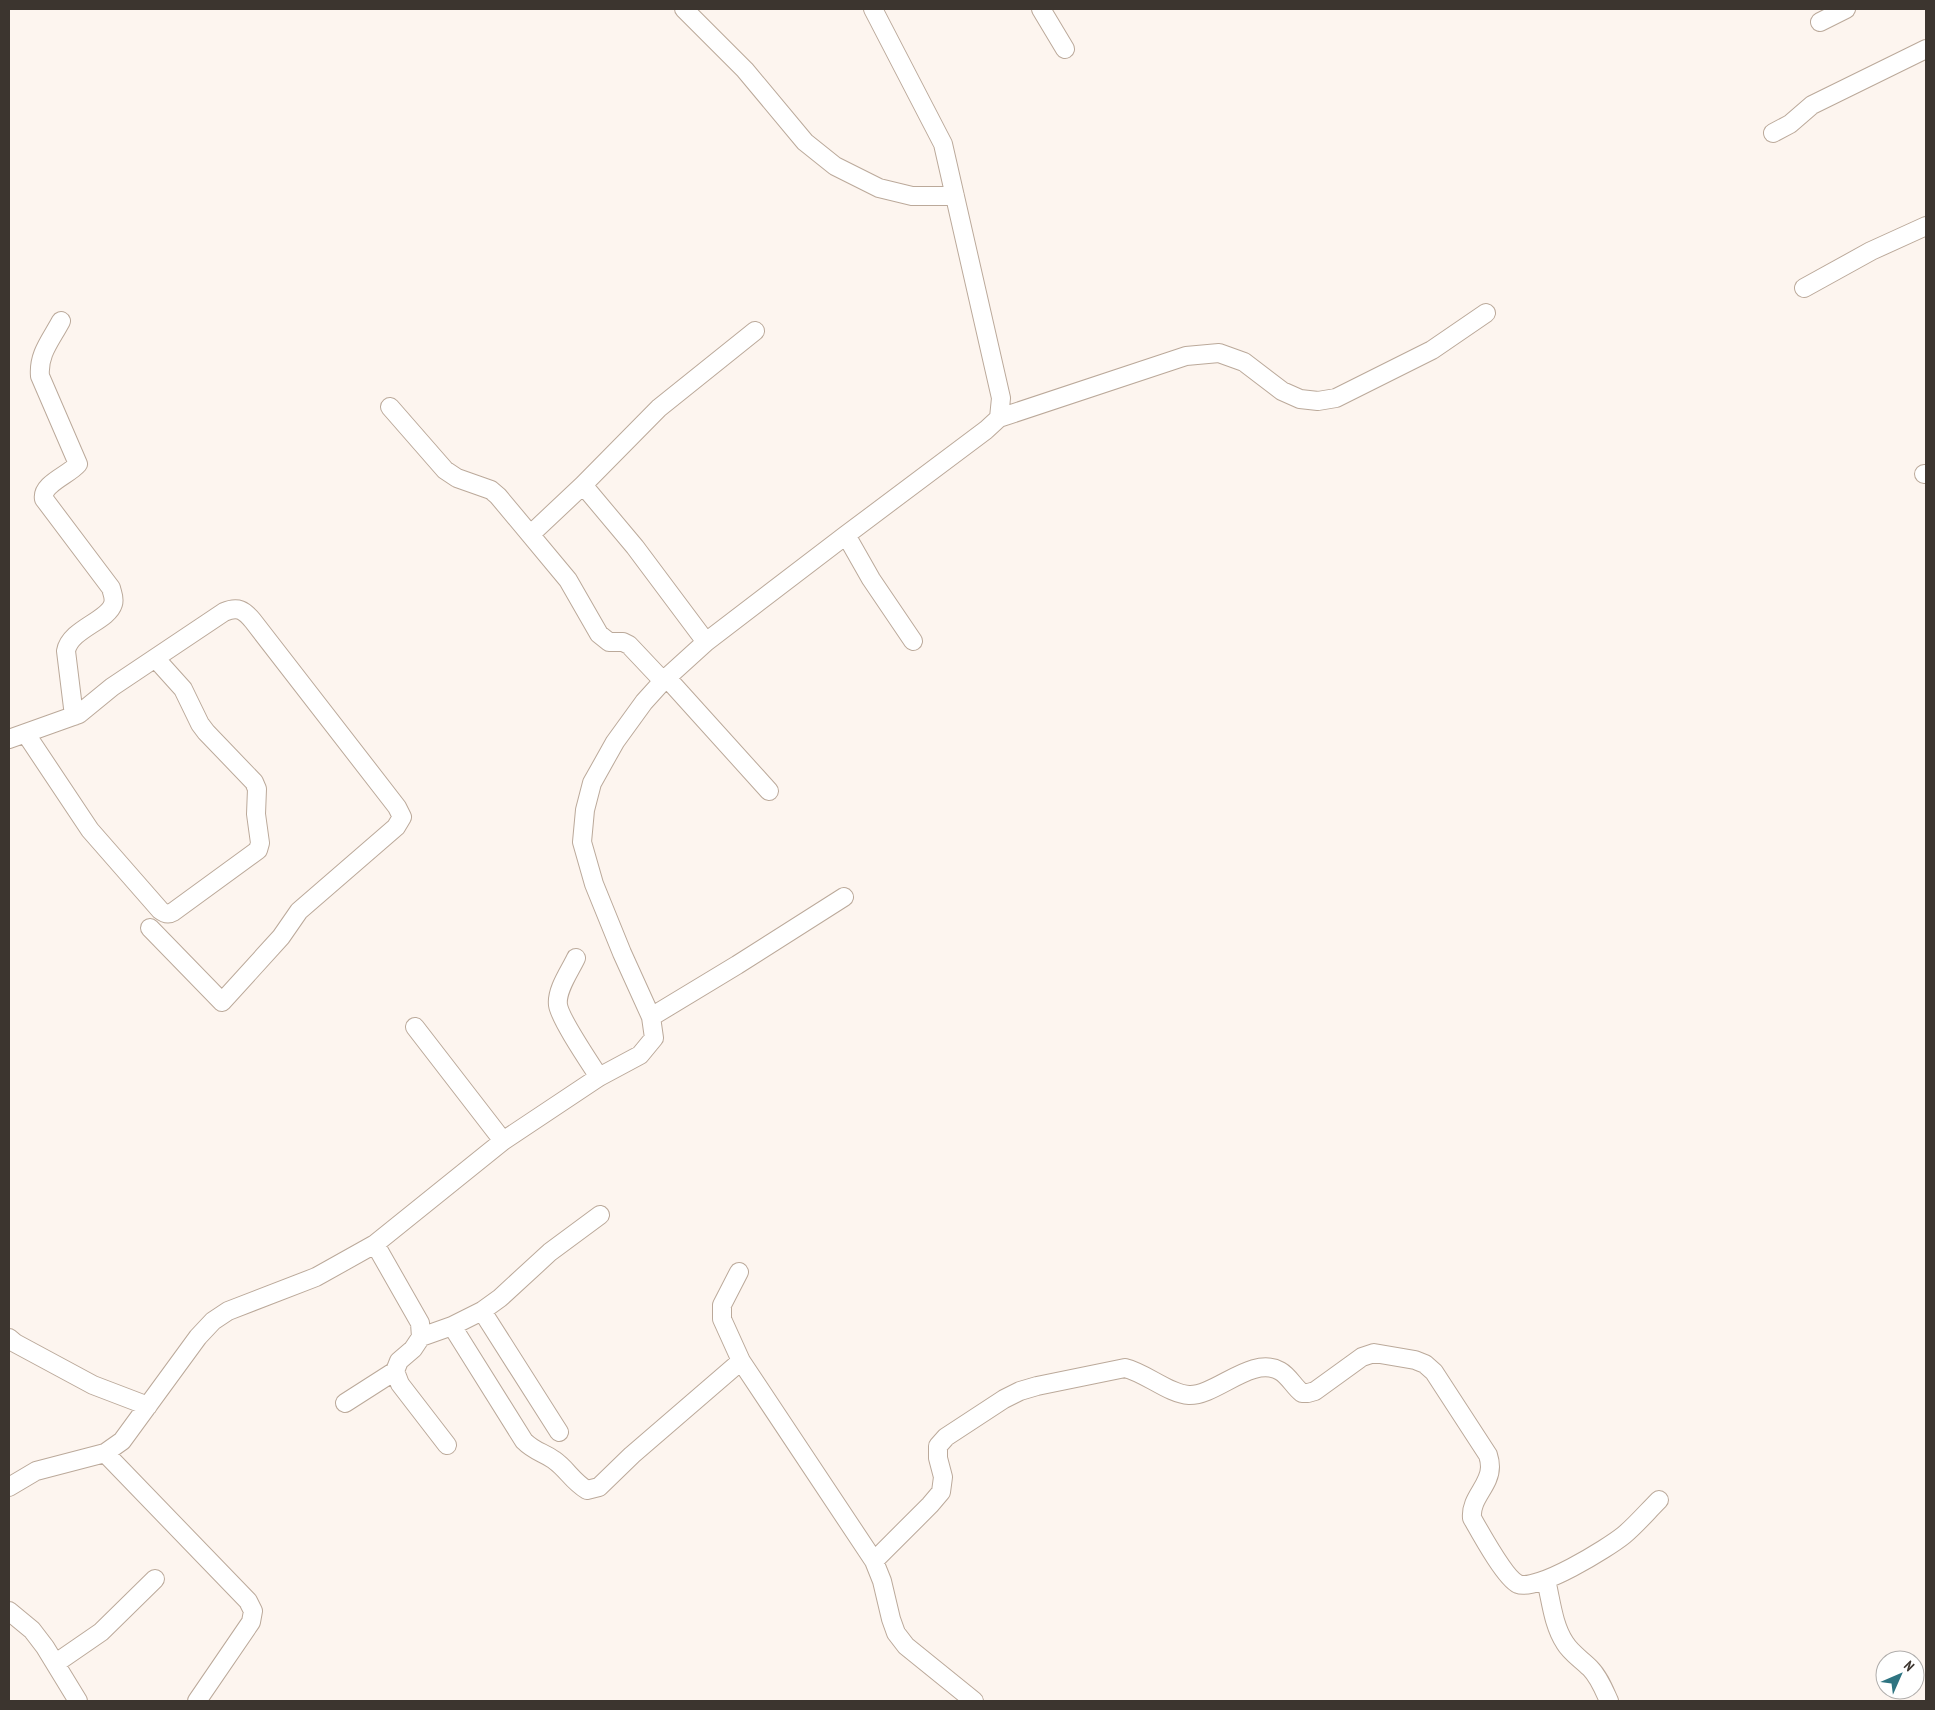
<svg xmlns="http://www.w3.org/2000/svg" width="1935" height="1710" font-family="'PT Sans Narrow',sans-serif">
  <rect width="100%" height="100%" fill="#fdf5ef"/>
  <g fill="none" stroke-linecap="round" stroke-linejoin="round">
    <g stroke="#bba99a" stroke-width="20">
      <path id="minor" d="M 684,9 L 745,70 L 805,142 L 835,166 L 879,188 L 912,196 L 955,196
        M 1041,9 L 1065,49
        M 1820,22 L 1846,9
        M 1773,133 L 1790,124 L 1812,105 L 1926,49
        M 1804,288 L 1871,251 L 1926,226
        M 61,321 C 51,340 38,354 40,376 L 78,464 C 69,475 41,484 44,499 L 111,588 C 112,593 115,598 113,604 C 108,621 70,629 66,651 L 74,716
        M 390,407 L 445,470 L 457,478 L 491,490 L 498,496 L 568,580 L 599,634 L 609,642 L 623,642 L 629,645 L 663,681
        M 999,418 L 1186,356 L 1219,353 L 1244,362 L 1282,391 L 1300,399 L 1318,401 L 1336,398 L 1432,350 L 1486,313
        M 1924,474 L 1926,474
        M 531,534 L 583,485
        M 846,535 L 871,579 L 913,641
        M 706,642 L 635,547 L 583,485 L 659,408 L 755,331
        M 667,678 L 769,791
        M 26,734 L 90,830 L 160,910 C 165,914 168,915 173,912 L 258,850 L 260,843 L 256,814 L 257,789 L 254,782 L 206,732 L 200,724 L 183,689 L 156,659
        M 9,739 L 79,714 L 112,687 L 224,612 C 238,606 244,610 253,621 L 397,807 L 402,817 L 396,827 L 299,911 L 281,937 L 222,1002 L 150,928
        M 576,958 C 570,971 556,990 558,1005 C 560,1019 590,1063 599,1077
        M 651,1017 L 737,965 L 844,897
        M 415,1027 L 503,1141
        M 375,1244 L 420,1323 L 421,1337 L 413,1349 L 399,1361 L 395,1371 L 400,1384 L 447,1445
        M 739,1272 L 722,1305 L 722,1319 L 741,1361 L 874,1561 L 882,1581 L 891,1619 L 896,1633 L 906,1646 L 974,1701
        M 482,1311 L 559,1432
        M 452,1326 L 524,1441 C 535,1452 543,1452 554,1460 C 567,1469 572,1481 587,1490 L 599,1487 L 632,1455 L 741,1361
        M 421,1337 L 452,1326 L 482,1311 L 500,1298 L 550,1252 L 600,1215
        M 9,1338 L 15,1343 L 93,1385 L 148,1406
        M 345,1403 L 395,1371
        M 105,1453 L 248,1601 L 253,1611 L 251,1622 L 197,1701
        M 9,1487 L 36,1471 L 105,1453 L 122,1441 L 198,1337 L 213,1321 L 228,1311 L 316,1277 L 375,1244 L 503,1141 L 599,1077 L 640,1055 L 654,1038 L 651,1017 L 622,953 L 594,884 L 582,842 L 585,810 L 592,783 L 615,742 L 644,702 L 663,681 L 706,642 L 846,535 L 986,430 L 999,418 L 1001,398 L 943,144 L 873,9
        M 874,1561 L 930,1505 L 941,1492 L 943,1477 L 938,1458 L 938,1446 L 946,1437 L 1004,1399 L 1020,1391 L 1037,1386 L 1125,1368 C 1146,1373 1169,1394 1189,1395 C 1216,1396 1252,1355 1280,1371 C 1289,1376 1294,1387 1302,1393 L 1308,1393 L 1315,1391 L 1362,1357 L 1374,1353 L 1415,1360 L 1425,1364 L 1434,1372 L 1488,1455 C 1489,1458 1490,1463 1490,1467 C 1490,1486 1470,1498 1472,1518 C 1480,1532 1505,1578 1518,1584 C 1537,1592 1608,1548 1624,1535 C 1636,1525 1647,1512 1659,1500
        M 1546,1580 C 1551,1600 1553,1625 1565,1643 C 1571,1653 1581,1659 1590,1668 C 1599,1677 1604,1690 1609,1701
        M 9,1611 L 32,1630 L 45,1647 L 78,1701
        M 56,1663 L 101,1632 L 155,1579"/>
    </g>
    <use href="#minor" stroke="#fff" stroke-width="18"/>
  </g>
  <rect width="1935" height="1710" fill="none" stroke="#3c352f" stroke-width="20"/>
  <g transform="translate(1900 1675) rotate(45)"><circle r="24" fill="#ffffff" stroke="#b1aeac"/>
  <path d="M0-4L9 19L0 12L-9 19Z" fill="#2e7481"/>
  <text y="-8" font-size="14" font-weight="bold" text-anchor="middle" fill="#3c352f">N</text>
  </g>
</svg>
